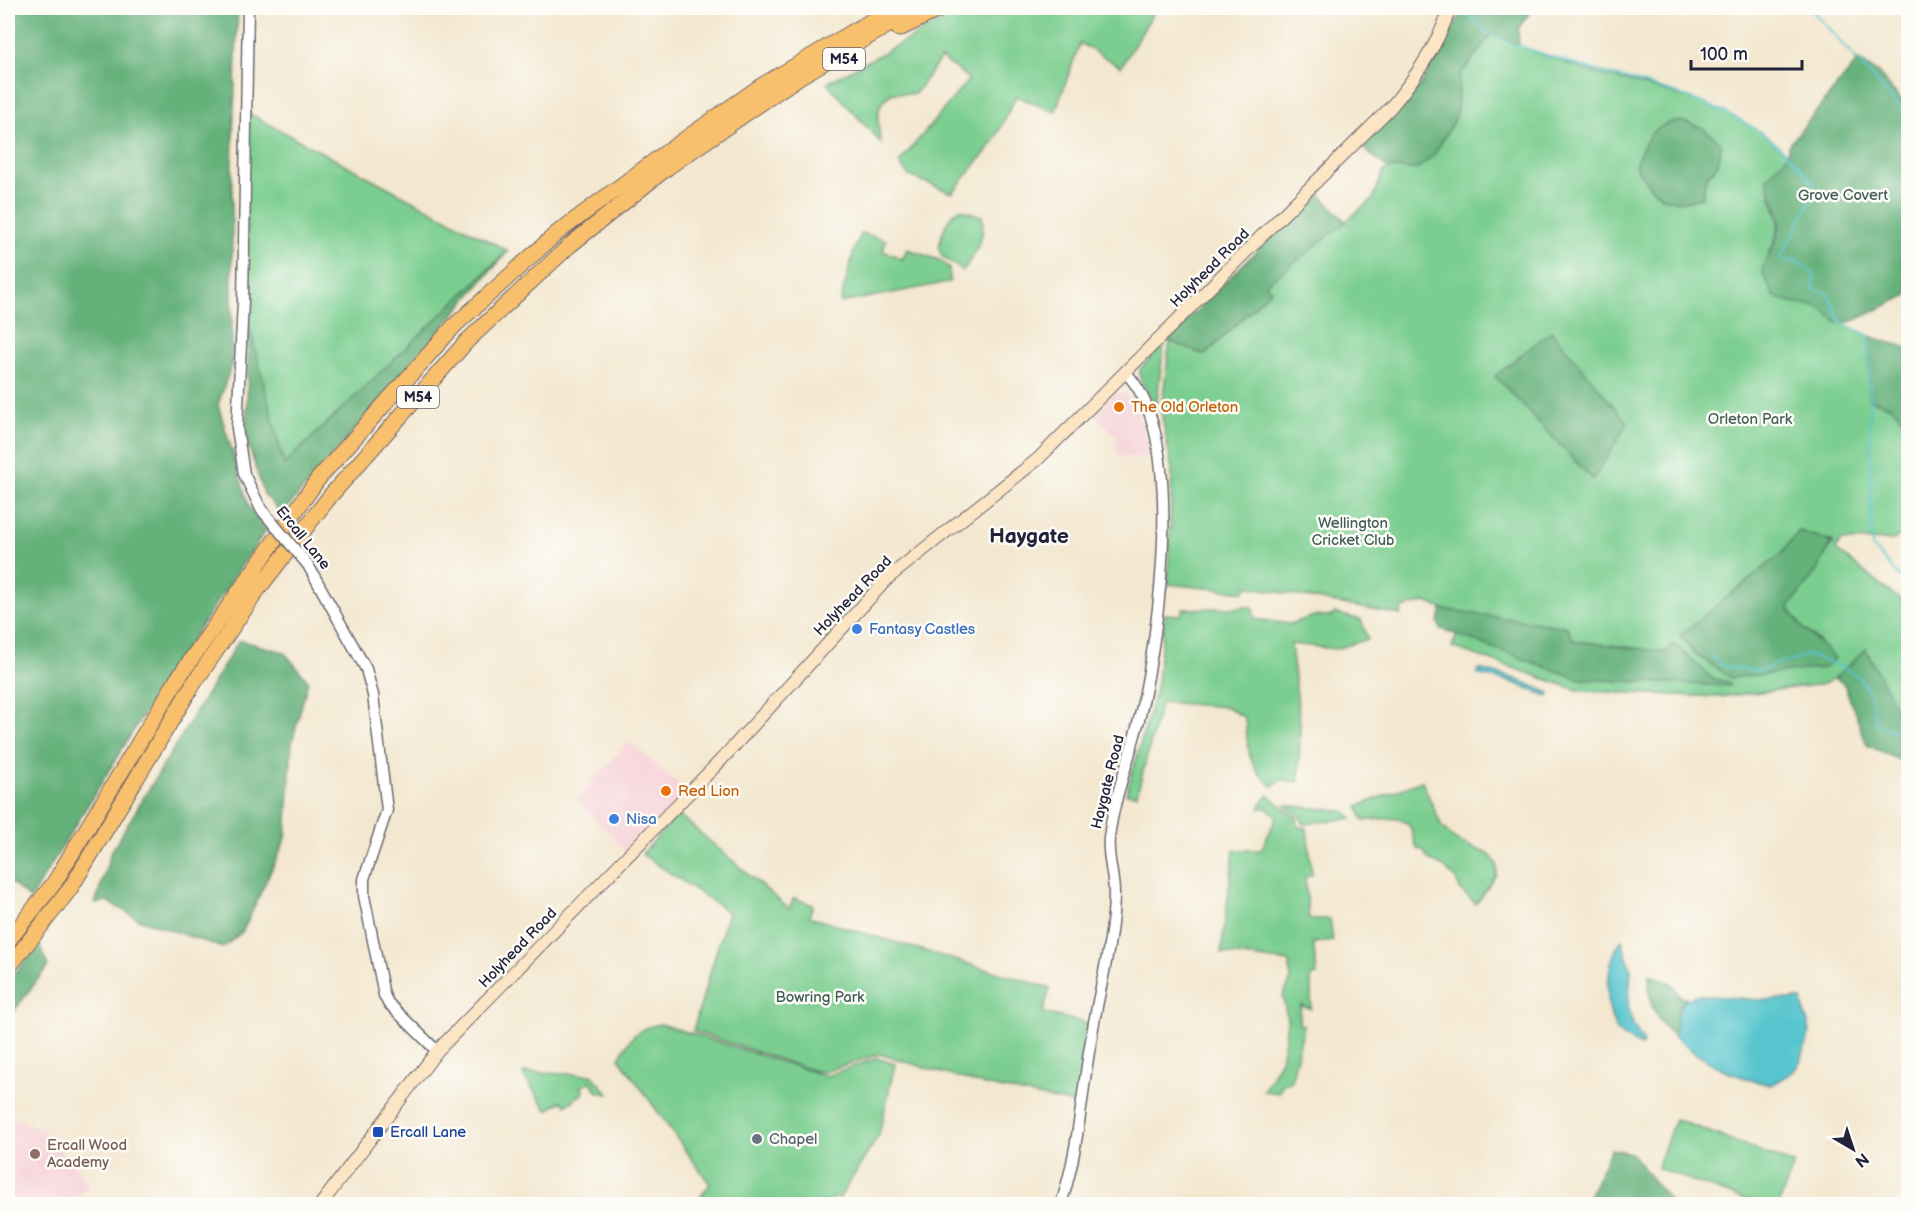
<svg xmlns="http://www.w3.org/2000/svg" width="1916" height="1212" font-family="'Balsamiq Sans',sans-serif">
  <rect width="100%" height="100%" fill="#fdfcf7"/>
  <filter id="ink" filterUnits="userSpaceOnUse"><feTurbulence type="fractalNoise" baseFrequency=".0167" numOctaves="2"/><feDisplacementMap in="SourceGraphic" scale="12" xChannelSelector="R" yChannelSelector="G"/><feConvolveMatrix kernelMatrix="1 2 1 2 8 2 1 2 1" color-interpolation-filters="sRGB"/></filter>
  <filter id="wash" filterUnits="userSpaceOnUse"><feTurbulence type="fractalNoise" baseFrequency=".008" numOctaves="4" result="noise"/><feDisplacementMap in="SourceGraphic" scale="24" xChannelSelector="R" yChannelSelector="G"/><feGaussianBlur stdDeviation="1.35" result="paint"/><feColorMatrix in="noise" values="0 0 0 0 0 0 0 0 0 0 0 0 0 0 0 0 0 1.4 0 .05"/><feComposite in="paint" operator="in"/></filter>
  <g filter="url(#wash)">
    <rect width="100%" height="100%" fill="#f3e7cf"/>
    <path fill="#f6cfd6" d="M 1116,392 L 1125,394 L 1136,406 L 1153,458 L 1122,457 L 1115,451 L 1117,437 L 1094,414 Z
      M 629,741 L 686,791 L 627,852 L 576,800 Z
      M 16,1119 L 41,1128 L 90,1185 L 71,1204 L 8,1204 L 8,1120 Z"/>
    <path fill="#7cce90" stroke="#4f7866" stroke-width="1.5" fill-rule="evenodd" d="M 980,8 L 1151,8 L 1155,10 L 1121,67 L 1080,43 L 1055,112 L 1016,96 L 993,143 L 952,193 L 909,176 L 899,163 L 969,79 L 941,58 L 915,94 C 908,94 897,92 891,94 C 873,103 878,128 881,143 L 827,83 L 942,21 Z
      M 1491,35 C 1522,46 1552,59 1583,69 C 1655,91 1731,99 1789,155 L 1777,166 L 1770,196 C 1782,222 1781,228 1769,254 L 1791,303 L 1816,306 L 1839,323 L 1843,323 L 1869,336 L 1870,399 L 1892,407 L 1908,424 L 1908,533 L 1893,540 L 1840,541 L 1836,550 L 1895,596 L 1908,603 L 1908,718 L 1898,714 L 1866,649 L 1835,678 L 1824,684 L 1720,697 L 1580,691 L 1452,647 L 1457,634 L 1579,679 L 1730,686 L 1729,682 L 1713,679 L 1674,645 L 1667,652 L 1574,641 L 1567,627 L 1442,609 L 1426,602 L 1402,608 L 1401,615 L 1246,586 L 1244,592 L 1168,584 L 1172,470 L 1161,411 L 1170,341 L 1205,355 L 1271,290 L 1265,284 L 1281,273 L 1373,199 L 1383,172 L 1388,168 L 1417,169 L 1456,117 L 1460,75 ZM 1703,128 L 1715,169 L 1706,177 L 1702,197 ZM 1799,531 L 1834,542 L 1788,608 L 1803,628 L 1820,642 L 1694,653 L 1680,635 L 1780,555 Z
      M 244,111 L 508,251 L 283,465 L 249,324 Z
      M 960,209 L 982,216 C 987,236 974,255 963,271 L 943,257 L 939,250 C 940,236 947,215 960,209 Z
      M 862,233 L 886,240 L 883,251 L 903,259 L 907,249 L 939,260 L 949,268 L 950,282 L 840,303 L 855,247 Z
      M 1164,344 L 1156,407 L 1140,379 L 1140,369 Z
      M 1252,607 L 1255,619 L 1290,624 L 1314,616 L 1333,616 L 1334,613 L 1361,620 L 1368,639 L 1336,649 L 1291,644 L 1300,723 L 1299,782 L 1281,780 L 1272,786 C 1245,764 1249,750 1245,718 L 1227,707 L 1161,702 L 1137,795 L 1126,794 L 1156,689 L 1165,614 L 1181,615 L 1183,609 Z
      M 1422,781 L 1442,827 L 1457,841 L 1489,854 L 1497,864 L 1497,875 L 1476,904 L 1461,891 L 1456,879 L 1444,867 L 1429,860 L 1422,849 L 1418,850 C 1414,843 1413,834 1410,827 C 1402,813 1375,820 1363,821 L 1358,806 Z
      M 1268,795 L 1297,818 L 1298,827 L 1307,828 L 1312,875 L 1305,877 L 1309,919 L 1330,919 L 1333,941 L 1313,943 L 1317,975 L 1311,976 L 1311,1009 L 1301,1005 L 1299,1024 L 1304,1026 L 1291,1082 L 1283,1084 L 1278,1093 L 1263,1091 L 1280,1062 L 1284,1045 L 1287,1020 L 1283,996 L 1291,980 L 1289,962 L 1221,953 L 1234,850 L 1261,850 L 1277,816 L 1267,808 L 1259,808 Z
      M 1286,805 L 1344,811 L 1352,818 L 1304,824 L 1300,817 Z
      M 678,814 L 789,909 L 794,898 L 813,905 L 809,917 L 1050,988 L 1043,1013 L 1087,1023 L 1076,1104 L 980,1084 L 879,1054 L 824,1072 L 815,1071 L 693,1031 L 728,912 L 642,854 Z
      M 661,1024 L 826,1076 L 877,1058 L 895,1064 L 879,1135 L 839,1199 L 834,1197 L 830,1204 L 824,1202 L 823,1204 L 695,1204 L 710,1184 L 619,1058 C 630,1038 637,1027 661,1024 Z
      M 524,1072 L 592,1075 L 609,1094 L 598,1092 L 590,1081 L 581,1088 L 584,1092 L 566,1106 L 562,1101 L 547,1110 L 523,1075 Z
      M 1675,1119 L 1794,1164 L 1779,1204 L 1756,1204 L 1657,1168 Z"/>
    <path fill="#65b17a" stroke="#446a5a" stroke-width="1.5" d="M 8,8 L 238,8 L 232,164 L 232,363 L 218,405 L 249,507 L 266,530 L 167,676 L 30,899 L 8,880 Z
      M 1468,8 L 1533,8 L 1518,29 L 1519,45 L 1491,35 L 1460,75 L 1456,117 L 1434,155 L 1417,169 L 1388,168 L 1365,150 L 1368,139 L 1421,84 L 1458,19 Z
      M 1858,60 L 1878,73 L 1903,102 L 1908,103 L 1908,295 L 1854,321 L 1839,323 L 1816,306 L 1791,303 L 1773,296 L 1762,270 C 1768,255 1784,232 1779,215 C 1775,202 1769,194 1767,178 L 1788,155 L 1788,146 Z
      M 1681,121 L 1703,128 L 1721,143 C 1721,158 1718,167 1706,177 L 1702,197 C 1668,210 1652,194 1635,165 C 1645,140 1652,123 1681,121 Z
      M 1317,191 L 1346,222 L 1281,273 L 1265,284 L 1271,290 L 1205,355 L 1167,340 Z
      M 508,251 L 282,514 L 264,494 L 246,438 L 249,324 L 284,464 Z
      M 1551,331 L 1628,423 L 1593,480 L 1495,376 Z
      M 1869,336 L 1908,348 L 1908,424 L 1892,407 L 1869,399 Z
      M 1799,531 L 1832,542 L 1816,572 L 1788,608 L 1803,628 L 1835,658 L 1824,668 L 1731,678 L 1694,653 L 1680,635 L 1780,555 Z
      M 1442,609 L 1567,627 L 1574,641 L 1667,652 L 1674,644 L 1713,679 L 1729,682 L 1730,686 L 1579,679 L 1441,629 L 1438,623 Z
      M 239,640 L 284,652 L 308,681 L 292,743 L 286,838 L 243,931 L 223,948 L 138,919 L 107,901 L 95,904 L 111,852 Z
      M 1866,649 L 1898,713 L 1908,718 L 1908,764 L 1867,745 L 1844,684 L 1835,678 Z
      M 39,944 L 48,966 L 8,1019 L 8,981 Z
      M 1649,974 L 1671,983 L 1682,998 L 1686,998 L 1679,1007 L 1674,1036 C 1652,1018 1648,1001 1649,974 Z
      M 1611,1149 L 1631,1153 L 1671,1202 L 1585,1204 Z"/>
    <path fill="#57c5cd" stroke="#3c7484" stroke-width="1.5" d="M 1479,669 L 1513,678 L 1550,693 L 1549,697 L 1514,683 L 1477,674 Z
      M 1622,940 L 1631,971 L 1628,1004 L 1633,1025 L 1644,1043 L 1641,1046 C 1632,1041 1620,1037 1615,1027 C 1604,1004 1606,959 1622,940 Z
      M 1700,995 L 1760,1000 L 1801,999 L 1810,1031 L 1801,1061 L 1793,1072 L 1772,1085 C 1735,1078 1701,1061 1674,1036 C 1677,1016 1677,998 1700,995 Z"/>
    <g fill="none" stroke-linecap="round" stroke-linejoin="round">
      <path stroke="#57c5cd" stroke-width="2" d="M 1810,8 L 1902,110 L 1908,110
        M 1465,10 C 1473,18 1482,29 1491,35 C 1505,43 1524,47 1538,52 C 1634,88 1758,95 1817,190 L 1780,259 L 1789,262 L 1795,259 L 1814,275 L 1813,289 L 1827,293 L 1841,322 L 1869,336 L 1872,546 L 1900,578 L 1908,578
        M 1711,656 L 1725,667 L 1760,671 L 1781,662 L 1792,661 L 1808,655 C 1829,663 1857,668 1867,689 C 1873,700 1872,713 1878,725 L 1908,736"/>
    </g>
  </g>
  <g filter="url(#ink)">
    <g fill="none" stroke-linecap="round" stroke-linejoin="round">
      <g stroke="#6b676f" stroke-width="13">
        <path id="tertiary" d="M 248,8 L 243,301 L 237,428 L 244,474 L 261,509
          M 308,565 L 366,669 L 373,695 L 387,810 L 364,879 L 364,896 L 384,995 L 388,1003 L 437,1051
          M 1061,1204 C 1079,1149 1081,1097 1091,1040 C 1098,993 1114,940 1114,893 C 1114,875 1107,856 1109,838 C 1114,795 1132,753 1141,711 C 1159,632 1187,435 1126,373"/>
      </g>
      <g stroke="#6b676f" stroke-width="14">
        <path id="secondary" d="M 321,1204 L 437,1051 L 722,759 L 889,577 L 1038,459 L 1391,107 C 1416,77 1438,45 1450,8"/>
      </g>
      <g stroke="#6b676f" stroke-width="17">
        <path id="motorway" d="M 899,29 L 942,8
          M 8,941 L 54,883 L 178,678 L 318,479 L 454,326 L 557,233 L 661,156 L 761,86 L 893,8
          M 8,968 L 70,889 L 192,686 L 259,588 L 331,495 L 467,341 L 569,246 L 668,167 L 799,77 L 918,8"/>
      </g>
      <use href="#tertiary" stroke="#fff" stroke-width="10"/>
      <use href="#secondary" stroke="#fce5c4" stroke-width="12"/>
      <use href="#motorway" stroke="#f8bf6c" stroke-width="15"/>
      <g stroke="#6b676f" stroke-width="13" stroke-linecap="butt">
        <path id="tertiary-bridge" d="M 261,509 L 308,565"/>
      </g>
      <use href="#tertiary-bridge" stroke="#fff" stroke-width="10"/>
    </g>
  </g>
  <g fill="#e8710a" stroke="#fdfcf7" stroke-width="2">
    <circle cx="1119" cy="407" r="6"/>
    <circle cx="666" cy="791" r="6"/>
  </g>
  <g fill="#3f7fe0" stroke="#fdfcf7" stroke-width="2">
    <circle cx="857" cy="629" r="6"/>
    <circle cx="614" cy="819" r="6"/>
  </g>
  <rect fill="#1a4fb4" stroke="#fdfcf7" stroke-width="2" x="372" y="1126" width="12" height="12" rx="3"/>
  <circle fill="#6b7280" stroke="#fdfcf7" stroke-width="2" cx="757" cy="1139" r="6"/>
  <circle fill="#8d6e63" stroke="#fdfcf7" stroke-width="2" cx="35" cy="1154" r="6"/>
  <g text-anchor="middle" dominant-baseline="central" stroke-width="5" stroke-linejoin="round" paint-order="stroke">
    <g fill="#fdfcf7" stroke="#646373" stroke-width="1.5">
      <rect x="823" y="48" width="42" height="22" rx="4.5"/>
      <rect x="397" y="386" width="42" height="22" rx="4.5"/>
    </g>
    <g font-size="14" font-weight="bold" fill="#22223b">
      <text x="844" y="59">M54</text>
      <text x="418" y="397">M54</text>
    </g>
    <g font-size="15" fill="#425e59" stroke="#fdfcf7">
      <text x="1843" y="195">Grove Covert</text>
      <text x="1750" y="419">Orleton Park</text>
      <text x="1353" y="523">Wellington<tspan x="1353" dy="17">Cricket Club</tspan></text>
      <text x="820" y="997">Bowring Park</text>
    </g>
    <g font-size="15" fill="#22223b" stroke="#fdfcf7">
      <text transform="translate(1210 268) rotate(-45)">Holyhead Road</text>
      <text transform="translate(303 538) rotate(51)">Ercall Lane</text>
      <text transform="translate(853 596) rotate(-46)">Holyhead Road</text>
      <text transform="translate(1108 782) rotate(-76)">Haygate Road</text>
      <text transform="translate(518 948) rotate(-46)">Holyhead Road</text>
    </g>
    <g font-size="15" fill="#c56008" stroke="#fdfcf7" text-anchor="start">
      <text x="1131" y="407">The Old Orleton</text>
      <text x="678" y="791">Red Lion</text>
    </g>
    <g font-size="15" fill="#366cbe" stroke="#fdfcf7" text-anchor="start">
      <text x="869" y="629">Fantasy Castles</text>
      <text x="626" y="819">Nisa</text>
    </g>
    <g font-size="15" fill="#164399" stroke="#fdfcf7" text-anchor="start">
      <text x="390" y="1132">Ercall Lane</text>
    </g>
    <g font-size="15" fill="#5b616d" stroke="#fdfcf7" text-anchor="start">
      <text x="769" y="1139">Chapel</text>
    </g>
    <g font-size="15" fill="#785e54" stroke="#fdfcf7" text-anchor="start">
      <text x="47" y="1145">Ercall Wood<tspan x="47" dy="17">Academy</tspan></text>
    </g>
    <g font-size="21" font-weight="bold" fill="#22223b" stroke="#fdfcf7">
      <text x="1029" y="536">Haygate</text>
    </g>
  </g>
  <rect width="1916" height="1212" fill="none" stroke="#fdfcf7" stroke-width="30"/>
  <g transform="translate(1853 1149) rotate(141)" stroke="#fdfcf7" stroke-width="4.5" paint-order="stroke">
  <path d="M0-4.5L10 22L0 15L-10 22Z" fill="#22223b"/>
  <text y="-9" font-size="16" font-weight="bold" text-anchor="middle" fill="#22223b">N</text>
  </g>
  <path d="M1691 60v9h111v-9" fill="none" stroke="#22223b" stroke-width="3"/>
  <text x="1700" y="60" font-size="18" fill="#22223b" stroke="#fdfcf7" stroke-width="4.5" paint-order="stroke">100 m</text>
</svg>
